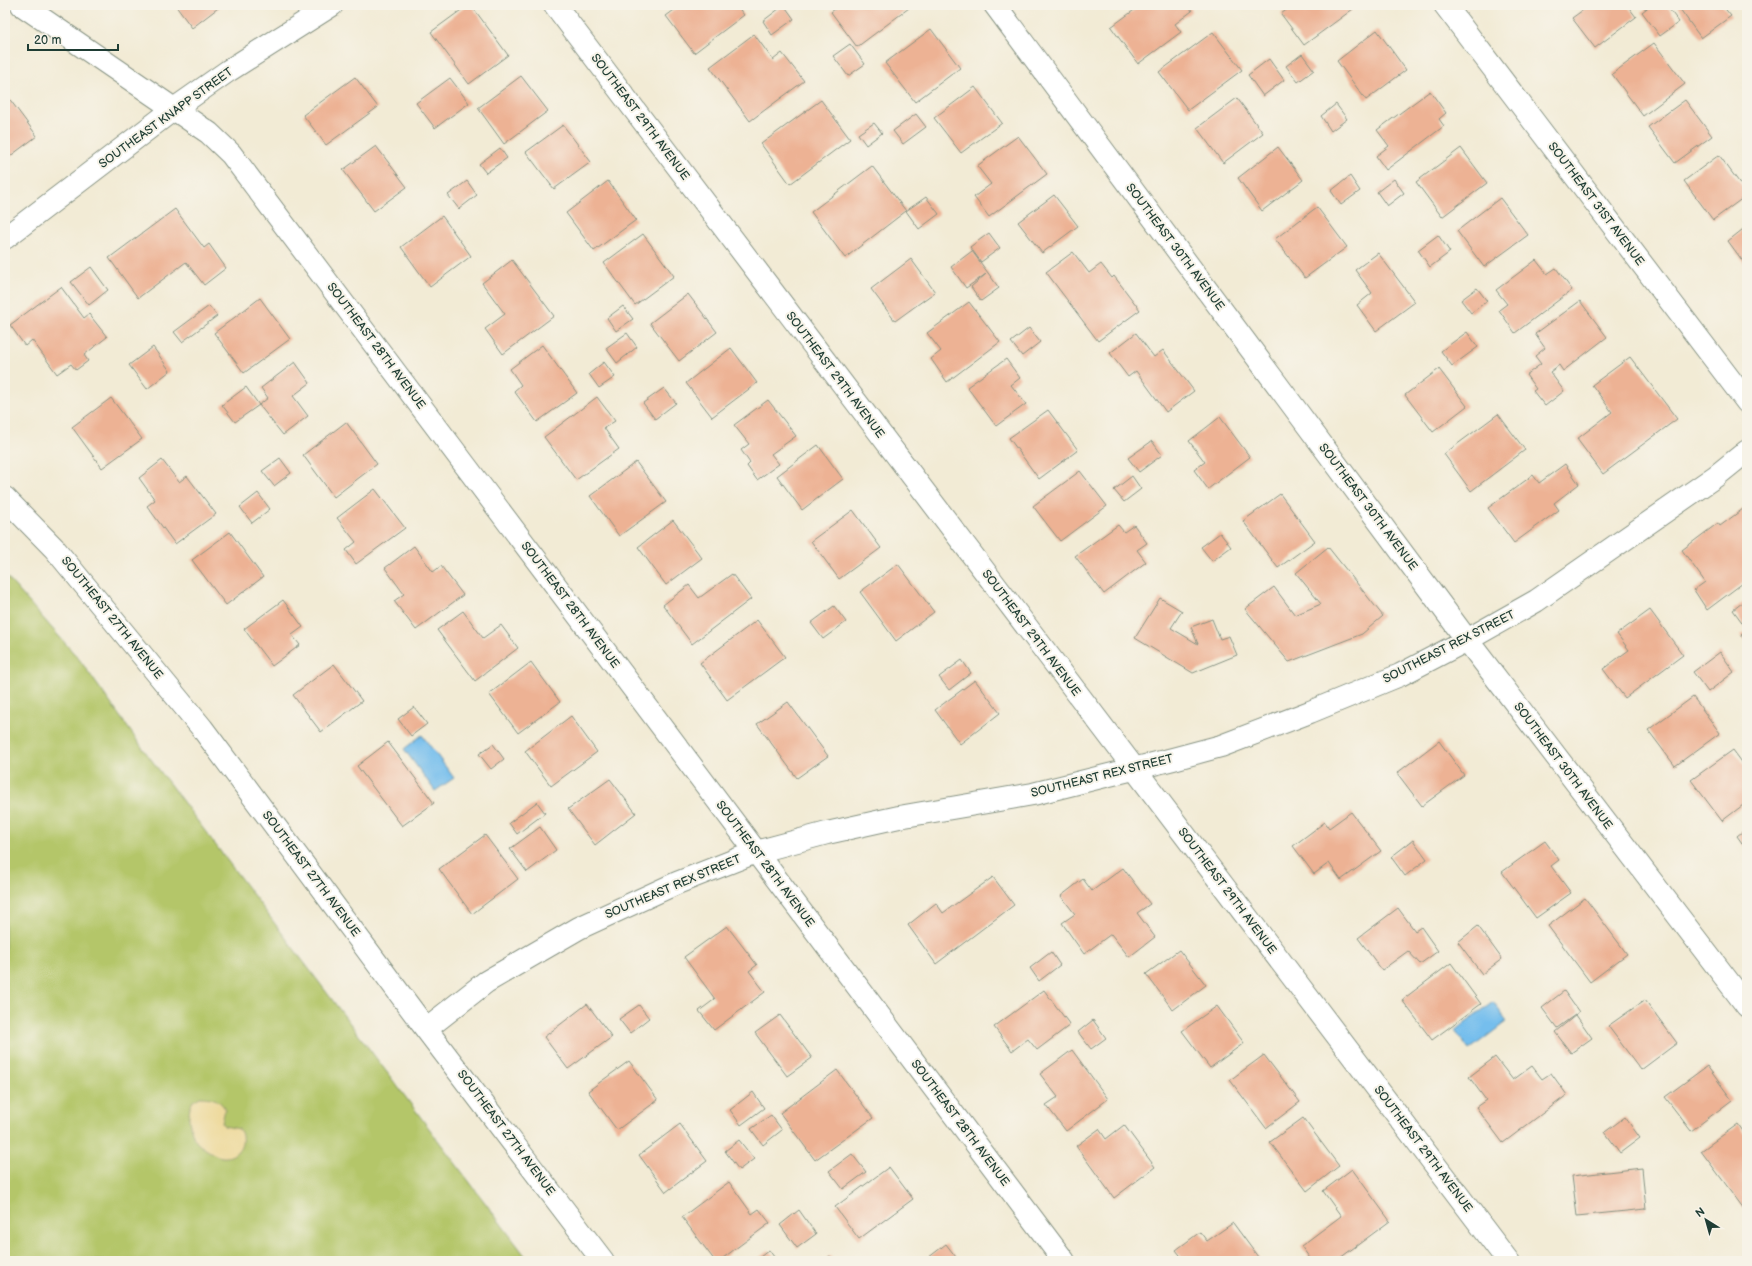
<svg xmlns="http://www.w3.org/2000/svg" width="1752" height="1266" font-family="'Balsamiq Sans',sans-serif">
  <rect width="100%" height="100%" fill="#f7f3e8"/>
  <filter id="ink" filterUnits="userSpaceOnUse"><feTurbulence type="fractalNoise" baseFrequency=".025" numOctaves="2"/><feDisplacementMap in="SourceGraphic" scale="8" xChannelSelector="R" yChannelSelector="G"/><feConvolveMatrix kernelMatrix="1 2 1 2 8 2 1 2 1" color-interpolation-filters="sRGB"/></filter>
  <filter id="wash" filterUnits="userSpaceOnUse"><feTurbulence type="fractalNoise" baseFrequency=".012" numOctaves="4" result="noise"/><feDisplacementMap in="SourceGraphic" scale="16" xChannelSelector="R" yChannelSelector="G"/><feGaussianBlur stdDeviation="0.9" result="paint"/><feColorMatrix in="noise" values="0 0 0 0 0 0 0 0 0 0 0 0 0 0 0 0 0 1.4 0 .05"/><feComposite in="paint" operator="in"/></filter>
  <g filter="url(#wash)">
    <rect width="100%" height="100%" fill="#f2ebd5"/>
    <path fill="#b4c669" stroke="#6a824e" d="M 5,575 L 79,659 L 141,746 L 529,1261 L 5,1261 Z"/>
    <path fill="#eeda9e" stroke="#868c69" d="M 200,1097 C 211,1097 220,1099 225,1109 L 222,1123 L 224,1126 L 239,1129 C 249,1143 235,1162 218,1156 C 214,1155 211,1152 207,1150 C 203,1147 198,1145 195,1140 C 193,1137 192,1132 191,1129 C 188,1120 188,1109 193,1101 Z"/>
    <path fill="#75beed" stroke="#4a7e90" d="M 422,735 L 454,778 L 435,791 L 404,749 Z
      M 1493,1002 L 1507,1021 L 1469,1050 L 1455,1031 Z"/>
    <g id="blocks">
      <path fill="#edb294" d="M 175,5 L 222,5 L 192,28 Z
        M 468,5 L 471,5 L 508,55 L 469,84 L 431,32 Z
        M 681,5 L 736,5 L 744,15 L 694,53 L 666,16 Z
        M 784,5 L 794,19 L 772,35 L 763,21 Z
        M 840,5 L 907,5 L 909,8 L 857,47 L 831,12 Z
        M 1141,5 L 1188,5 L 1192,11 L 1175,24 L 1181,32 L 1138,64 L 1111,27 Z
        M 1293,5 L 1349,5 L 1353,9 L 1304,45 L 1281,14 Z
        M 1590,5 L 1627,5 L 1636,17 L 1595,48 L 1572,18 Z
        M 1651,5 L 1666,5 L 1679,22 L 1660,36 L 1642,12 Z
        M 1677,5 L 1722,5 L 1731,16 L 1701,38 Z
        M 931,29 L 960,68 L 915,102 L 885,63 Z
        M 1377,30 L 1406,70 L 1366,100 L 1337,61 Z
        M 1213,32 L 1242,70 L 1188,110 L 1159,72 Z
        M 754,34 L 773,60 L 782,53 L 804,81 L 750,121 L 710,67 Z
        M 1654,43 L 1685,84 L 1643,116 L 1612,74 Z
        M 850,44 L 865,64 L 848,76 L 833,56 Z
        M 1302,54 L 1314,70 L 1298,82 L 1286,66 Z
        M 1269,59 L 1284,80 L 1263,96 L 1248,75 Z
        M 521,76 L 548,111 L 504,144 L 478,108 Z
        M 355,77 L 378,107 L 326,145 L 303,115 Z
        M 450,78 L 469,103 L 435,128 L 416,103 Z
        M 975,87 L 1002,123 L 961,153 L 934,118 Z
        M 1430,91 L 1446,113 L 1439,119 L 1444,126 L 1386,170 L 1376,156 L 1389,146 L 1377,130 Z
        M 5,93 L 37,136 L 5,160 Z
        M 1237,98 L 1263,133 L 1223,163 L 1197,128 Z
        M 821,100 L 850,139 L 790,184 L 761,144 Z
        M 1685,100 L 1712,136 L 1675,163 L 1648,127 Z
        M 1336,104 L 1347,119 L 1331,131 L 1321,116 Z
        M 916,114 L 926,127 L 903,144 L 893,131 Z
        M 874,123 L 882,133 L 866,145 L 858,134 Z
        M 563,125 L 591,162 L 554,189 L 526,152 Z
        M 1018,136 L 1047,174 L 989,217 L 974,197 L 991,184 L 977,166 Z
        M 376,146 L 407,187 L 374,211 L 343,170 Z
        M 1278,147 L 1303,180 L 1262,211 L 1238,178 Z
        M 500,148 L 507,158 L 486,173 L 479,164 Z
        M 1461,148 L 1487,183 L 1442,217 L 1416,182 Z
        M 1719,155 L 1747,193 L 1747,195 L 1713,220 L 1684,181 Z
        M 872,166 L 906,211 L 845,258 L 811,212 Z
        M 1350,176 L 1360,191 L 1341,205 L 1331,191 Z
        M 1394,179 L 1404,193 L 1387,206 L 1377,192 Z
        M 467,181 L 477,195 L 459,209 L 448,195 Z
        M 608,181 L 636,220 L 594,251 L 566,213 Z
        M 1054,195 L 1078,226 L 1042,253 L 1018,222 Z
        M 926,197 L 939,214 L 919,229 L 906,211 Z
        M 1500,198 L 1528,235 L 1484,267 L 1457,231 Z
        M 1317,207 L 1347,247 L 1305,278 L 1275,239 Z
        M 175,209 L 204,248 L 209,244 L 226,268 L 204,285 L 186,262 L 138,298 L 109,258 Z
        M 442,216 L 471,256 L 430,287 L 401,247 Z
        M 1747,226 L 1747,267 L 1728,241 Z
        M 989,233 L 1000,248 L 981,262 L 970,247 Z
        M 643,234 L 674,276 L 635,305 L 604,263 Z
        M 1438,235 L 1450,252 L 1430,267 L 1418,250 Z
        M 972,251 L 999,288 L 981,301 L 971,287 L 986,274 L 966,288 L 951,267 Z
        M 1073,252 L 1089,273 L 1101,264 L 1112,278 L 1114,276 L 1140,310 L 1098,341 L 1046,272 Z
        M 1378,253 L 1415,302 L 1376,331 L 1357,305 L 1372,293 L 1355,270 Z
        M 911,259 L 935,292 L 895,321 L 871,289 Z
        M 512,260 L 554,316 L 503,354 L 485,329 L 505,314 L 482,283 Z
        M 1536,260 L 1547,274 L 1556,268 L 1572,290 L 1515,333 L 1499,310 L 1507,304 L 1496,290 Z
        M 91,267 L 108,290 L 89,305 L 71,282 Z
        M 61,287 L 84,318 L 89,314 L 107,337 L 84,355 L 88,361 L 76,370 L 71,364 L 57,374 L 32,340 L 25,346 L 10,325 Z
        M 1477,288 L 1487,301 L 1471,313 L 1461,300 Z
        M 688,294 L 717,332 L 679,361 L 650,323 Z
        M 260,298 L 290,339 L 244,373 L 214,333 Z
        M 1580,301 L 1607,337 L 1563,371 L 1559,365 L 1550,372 L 1564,391 L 1545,406 L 1533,391 L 1536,389 L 1526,375 L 1541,364 L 1535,356 L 1545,348 L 1535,334 Z
        M 969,302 L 1000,342 L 947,382 L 931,359 L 941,351 L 927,333 Z
        M 209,306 L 217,316 L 182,342 L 174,332 Z
        M 623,306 L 633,319 L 616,331 L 607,318 Z
        M 1029,328 L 1040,342 L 1022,356 L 1011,342 Z
        M 1467,332 L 1478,347 L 1452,366 L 1441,351 Z
        M 627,333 L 637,347 L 617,363 L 606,348 Z
        M 1136,333 L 1154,357 L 1163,350 L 1194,391 L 1166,412 L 1136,371 L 1128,377 L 1110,353 Z
        M 542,345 L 577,393 L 537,422 L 514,391 L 521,385 L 510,369 Z
        M 153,347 L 170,371 L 147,389 L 129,365 Z
        M 731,348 L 757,383 L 712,417 L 686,383 Z
        M 1630,357 L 1677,419 L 1603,474 L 1577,439 L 1612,412 L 1592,385 Z
        M 1006,359 L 1020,378 L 1011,385 L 1026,404 L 996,426 L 967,387 Z
        M 295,362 L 310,383 L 293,396 L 308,416 L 283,435 L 259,405 L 235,422 L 222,405 L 246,387 L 259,405 L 268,398 L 261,388 Z
        M 604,362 L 615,377 L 599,388 L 589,374 Z
        M 1439,369 L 1467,406 L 1433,432 L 1405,395 Z
        M 664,388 L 676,403 L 655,419 L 643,403 Z
        M 597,397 L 615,421 L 604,428 L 619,449 L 576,480 L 544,437 Z
        M 111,398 L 142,439 L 102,468 L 72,427 Z
        M 768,400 L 796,436 L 771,454 L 779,464 L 757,480 L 747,466 L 750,463 L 741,450 L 749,444 L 734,425 Z
        M 1048,410 L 1078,450 L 1039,479 L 1009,438 Z
        M 1498,414 L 1525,450 L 1471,491 L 1444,454 Z
        M 1220,417 L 1250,457 L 1208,489 L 1194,470 L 1205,462 L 1189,441 Z
        M 346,422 L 377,464 L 334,497 L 303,455 Z
        M 1152,441 L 1162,455 L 1139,472 L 1128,458 Z
        M 818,445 L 843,479 L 802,510 L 777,476 Z
        M 280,458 L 291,473 L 274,486 L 262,471 Z
        M 162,460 L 179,482 L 187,476 L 216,514 L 175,544 L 147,506 L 155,500 L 139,478 Z
        M 636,462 L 666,502 L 619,536 L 590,496 Z
        M 1565,464 L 1579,484 L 1554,503 L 1559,510 L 1514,543 L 1488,508 L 1533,475 L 1539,483 Z
        M 1080,471 L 1107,506 L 1060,541 L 1033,506 Z
        M 1132,476 L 1141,489 L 1124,502 L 1114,490 Z
        M 375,489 L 405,528 L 356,564 L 346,550 L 356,542 L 337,518 Z
        M 258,493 L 270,509 L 252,523 L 240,507 Z
        M 1280,494 L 1315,541 L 1278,568 L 1243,521 Z
        M 1747,506 L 1747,580 L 1707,610 L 1694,590 L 1705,582 L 1682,550 L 1718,523 L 1720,526 Z
        M 853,510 L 881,548 L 839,579 L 811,541 Z
        M 673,520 L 702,558 L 666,585 L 638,547 Z
        M 1118,525 L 1124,532 L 1134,525 L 1147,543 L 1137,550 L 1146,562 L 1104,594 L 1075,556 Z
        M 230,532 L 263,577 L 226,605 L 192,560 Z
        M 1220,533 L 1231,547 L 1212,561 L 1201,547 Z
        M 414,546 L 433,572 L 441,566 L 463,595 L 416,630 L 394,601 L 404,594 L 385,568 Z
        M 1328,547 L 1383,616 L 1362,634 L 1289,662 L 1245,609 L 1274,587 L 1295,615 L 1321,604 L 1296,573 Z
        M 898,564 L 934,612 L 896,641 L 860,592 Z
        M 732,574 L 751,599 L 692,644 L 663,605 L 689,585 L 699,598 Z
        M 1160,598 L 1182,611 L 1171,628 L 1198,644 L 1191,627 L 1212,619 L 1220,639 L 1229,636 L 1237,655 L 1193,673 L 1135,638 Z
        M 1747,599 L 1747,629 L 1733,610 Z
        M 283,600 L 303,627 L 292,635 L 300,645 L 272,666 L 244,629 Z
        M 834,606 L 846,622 L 823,639 L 811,623 Z
        M 1650,610 L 1683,655 L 1625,698 L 1603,669 L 1629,650 L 1617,634 Z
        M 463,611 L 483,638 L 501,625 L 518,648 L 475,681 L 437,630 Z
        M 757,620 L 785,657 L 727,700 L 700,663 Z
        M 1747,631 L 1747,643 L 1741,635 Z
        M 1720,652 L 1734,672 L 1708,692 L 1693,672 Z
        M 962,660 L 971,673 L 949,690 L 939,677 Z
        M 531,662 L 560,702 L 518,733 L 489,694 Z
        M 334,664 L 362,701 L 321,732 L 293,695 Z
        M 975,680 L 1000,713 L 960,744 L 935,710 Z
        M 1693,697 L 1720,733 L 1675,766 L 1648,730 Z
        M 788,702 L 828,756 L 797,778 L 757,724 Z
        M 414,707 L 427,724 L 411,736 L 398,719 Z
        M 571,716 L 597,752 L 551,786 L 525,751 Z
        M 1439,741 L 1464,775 L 1422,806 L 1397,773 Z
        M 388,742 L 434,803 L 402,826 L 357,766 Z
        M 493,744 L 504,759 L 491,769 L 479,754 Z
        M 1733,750 L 1747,769 L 1747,802 L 1722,821 L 1691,780 Z
        M 610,779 L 636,813 L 595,845 L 568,809 Z
        M 537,802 L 545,813 L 517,834 L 509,823 Z
        M 1351,812 L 1381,851 L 1341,880 L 1329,863 L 1314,874 L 1293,846 L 1325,822 L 1329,828 Z
        M 540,827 L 556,850 L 527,872 L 510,849 Z
        M 1747,828 L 1747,850 L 1737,836 Z
        M 485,835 L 518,879 L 472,914 L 439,869 Z
        M 1413,840 L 1427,859 L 1405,876 L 1391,857 Z
        M 1545,841 L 1559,860 L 1551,866 L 1571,893 L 1536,918 L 1502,872 Z
        M 1123,868 L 1150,904 L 1137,913 L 1155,937 L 1129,957 L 1111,934 L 1084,954 L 1062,923 L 1075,914 L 1061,896 L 1083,879 L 1092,891 Z
        M 993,877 L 1014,905 L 936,964 L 908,925 L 936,903 L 943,913 Z
        M 1585,898 L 1627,954 L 1590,982 L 1548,926 Z
        M 1398,908 L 1415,931 L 1421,927 L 1438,951 L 1420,964 L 1408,951 L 1382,970 L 1358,938 Z
        M 727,926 L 757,965 L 749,971 L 765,992 L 714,1030 L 699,1011 L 715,999 L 684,957 Z
        M 1478,926 L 1502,959 L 1482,974 L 1458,942 Z
        M 1179,950 L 1206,985 L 1173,1010 L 1146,974 Z
        M 1051,952 L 1060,965 L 1039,981 L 1030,968 Z
        M 1451,963 L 1481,1004 L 1432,1040 L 1402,1000 Z
        M 1044,990 L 1070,1025 L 1037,1050 L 1028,1039 L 1012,1051 L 994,1027 Z
        M 1564,991 L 1579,1012 L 1557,1028 L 1542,1008 Z
        M 1645,1000 L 1677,1043 L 1641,1070 L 1608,1026 Z
        M 587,1004 L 612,1037 L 568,1069 L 544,1037 Z
        M 639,1005 L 649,1018 L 630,1033 L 619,1019 Z
        M 1217,1006 L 1244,1043 L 1210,1068 L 1182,1031 Z
        M 780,1015 L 812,1058 L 787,1076 L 755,1033 Z
        M 1576,1015 L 1592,1038 L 1571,1053 L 1555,1032 Z
        M 1093,1020 L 1106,1038 L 1091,1049 L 1078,1032 Z
        M 1072,1050 L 1108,1099 L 1066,1131 L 1046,1105 L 1058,1097 L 1040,1074 Z
        M 1264,1055 L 1300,1102 L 1266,1128 L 1230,1080 Z
        M 1495,1057 L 1513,1080 L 1532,1066 L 1542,1079 L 1551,1073 L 1567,1095 L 1503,1143 L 1476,1107 L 1486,1100 L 1469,1077 Z
        M 629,1061 L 658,1100 L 617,1130 L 588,1091 Z
        M 1707,1066 L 1732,1100 L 1691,1131 L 1665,1097 Z
        M 837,1070 L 873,1118 L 815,1160 L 780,1113 Z
        M 753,1092 L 764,1108 L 741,1125 L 730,1110 Z
        M 771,1115 L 782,1130 L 763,1145 L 751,1129 Z
        M 1625,1117 L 1640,1138 L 1620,1153 L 1605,1132 Z
        M 1303,1118 L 1339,1166 L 1307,1191 L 1270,1142 Z
        M 680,1124 L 707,1161 L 666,1192 L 639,1155 Z
        M 1738,1124 L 1747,1137 L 1747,1213 L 1701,1151 Z
        M 1124,1125 L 1155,1167 L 1114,1198 L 1076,1146 L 1099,1129 L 1106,1139 Z
        M 739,1140 L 754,1159 L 739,1170 L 725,1151 Z
        M 852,1154 L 866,1172 L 843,1189 L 829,1171 Z
        M 889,1167 L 913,1199 L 859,1239 L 835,1207 Z
        M 1642,1168 L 1646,1209 L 1577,1216 L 1572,1176 Z
        M 1352,1169 L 1390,1221 L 1336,1261 L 1312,1261 L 1301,1246 L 1341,1216 L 1323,1191 Z
        M 729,1182 L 752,1214 L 759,1209 L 770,1223 L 719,1261 L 715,1261 L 682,1217 Z
        M 799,1210 L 816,1234 L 797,1248 L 780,1225 Z
        M 1233,1223 L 1261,1261 L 1181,1261 L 1183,1259 L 1176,1250 L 1200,1232 L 1207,1241 Z
        M 946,1244 L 959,1261 L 924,1261 Z
        M 769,1250 L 777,1261 L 755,1261 Z
        M 830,1256 L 833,1261 L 823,1261 Z"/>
    </g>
  </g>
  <g filter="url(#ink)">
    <use href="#blocks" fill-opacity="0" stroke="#889484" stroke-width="1"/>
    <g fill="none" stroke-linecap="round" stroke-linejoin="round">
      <g stroke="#889484" stroke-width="24">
        <path id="minor" d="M 22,5 L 209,133 L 231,154 L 1064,1261
          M 555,5 L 1508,1261
          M 995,5 L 1467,640 L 1747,1006
          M 1445,5 L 1747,402
          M 5,238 L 174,109 L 228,71 L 332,5
          M 5,498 L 54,548 L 202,728 L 426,1029 L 603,1261
          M 426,1029 L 486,982 L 579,928 L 677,883 L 756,852 L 827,833 L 899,817 L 1033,794 L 1173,759 L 1221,746 L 1310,712 L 1400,675 L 1467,640 L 1536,601 L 1716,476 L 1747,451"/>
      </g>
      <use href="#minor" stroke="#fff" stroke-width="22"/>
    </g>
  </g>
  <g text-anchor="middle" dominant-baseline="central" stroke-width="4" stroke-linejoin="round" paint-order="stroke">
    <g font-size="12" fill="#1f3d34" stroke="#f7f3e8">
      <text transform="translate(640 117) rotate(53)">SOUTHEAST 29TH AVENUE</text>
      <text transform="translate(166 118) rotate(-36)">SOUTHEAST KNAPP STREET</text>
      <text transform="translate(1596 204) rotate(53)">SOUTHEAST 31ST AVENUE</text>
      <text transform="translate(1175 247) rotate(53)">SOUTHEAST 30TH AVENUE</text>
      <text transform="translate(376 346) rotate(53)">SOUTHEAST 28TH AVENUE</text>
      <text transform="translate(835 375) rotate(53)">SOUTHEAST 29TH AVENUE</text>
      <text transform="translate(1368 507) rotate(53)">SOUTHEAST 30TH AVENUE</text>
      <text transform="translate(570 605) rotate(53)">SOUTHEAST 28TH AVENUE</text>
      <text transform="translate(112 618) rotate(51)">SOUTHEAST 27TH AVENUE</text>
      <text transform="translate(1031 633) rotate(53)">SOUTHEAST 29TH AVENUE</text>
      <text transform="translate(1449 647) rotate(-27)">SOUTHEAST REX STREET</text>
      <text transform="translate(1563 766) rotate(53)">SOUTHEAST 30TH AVENUE</text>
      <text transform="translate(1102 776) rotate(-14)">SOUTHEAST REX STREET</text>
      <text transform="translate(765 864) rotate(53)">SOUTHEAST 28TH AVENUE</text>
      <text transform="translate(311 874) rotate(53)">SOUTHEAST 27TH AVENUE</text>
      <text transform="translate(673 887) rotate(-23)">SOUTHEAST REX STREET</text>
      <text transform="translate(1227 891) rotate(53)">SOUTHEAST 29TH AVENUE</text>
      <text transform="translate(960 1123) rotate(53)">SOUTHEAST 28TH AVENUE</text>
      <text transform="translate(506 1133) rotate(53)">SOUTHEAST 27TH AVENUE</text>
      <text transform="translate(1423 1149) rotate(53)">SOUTHEAST 29TH AVENUE</text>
    </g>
  </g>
  <rect width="1752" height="1266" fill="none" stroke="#f7f3e8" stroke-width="20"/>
  <g transform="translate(1706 1220) rotate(323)" stroke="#f7f3e8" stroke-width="3" paint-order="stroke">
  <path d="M0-3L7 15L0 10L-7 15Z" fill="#1f3d34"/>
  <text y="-6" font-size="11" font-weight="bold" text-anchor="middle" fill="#1f3d34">N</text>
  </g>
  <path d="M28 44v6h90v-6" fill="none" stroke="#1f3d34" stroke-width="2"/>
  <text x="34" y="44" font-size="12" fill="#1f3d34" stroke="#f7f3e8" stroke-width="3" paint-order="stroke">20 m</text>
</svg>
